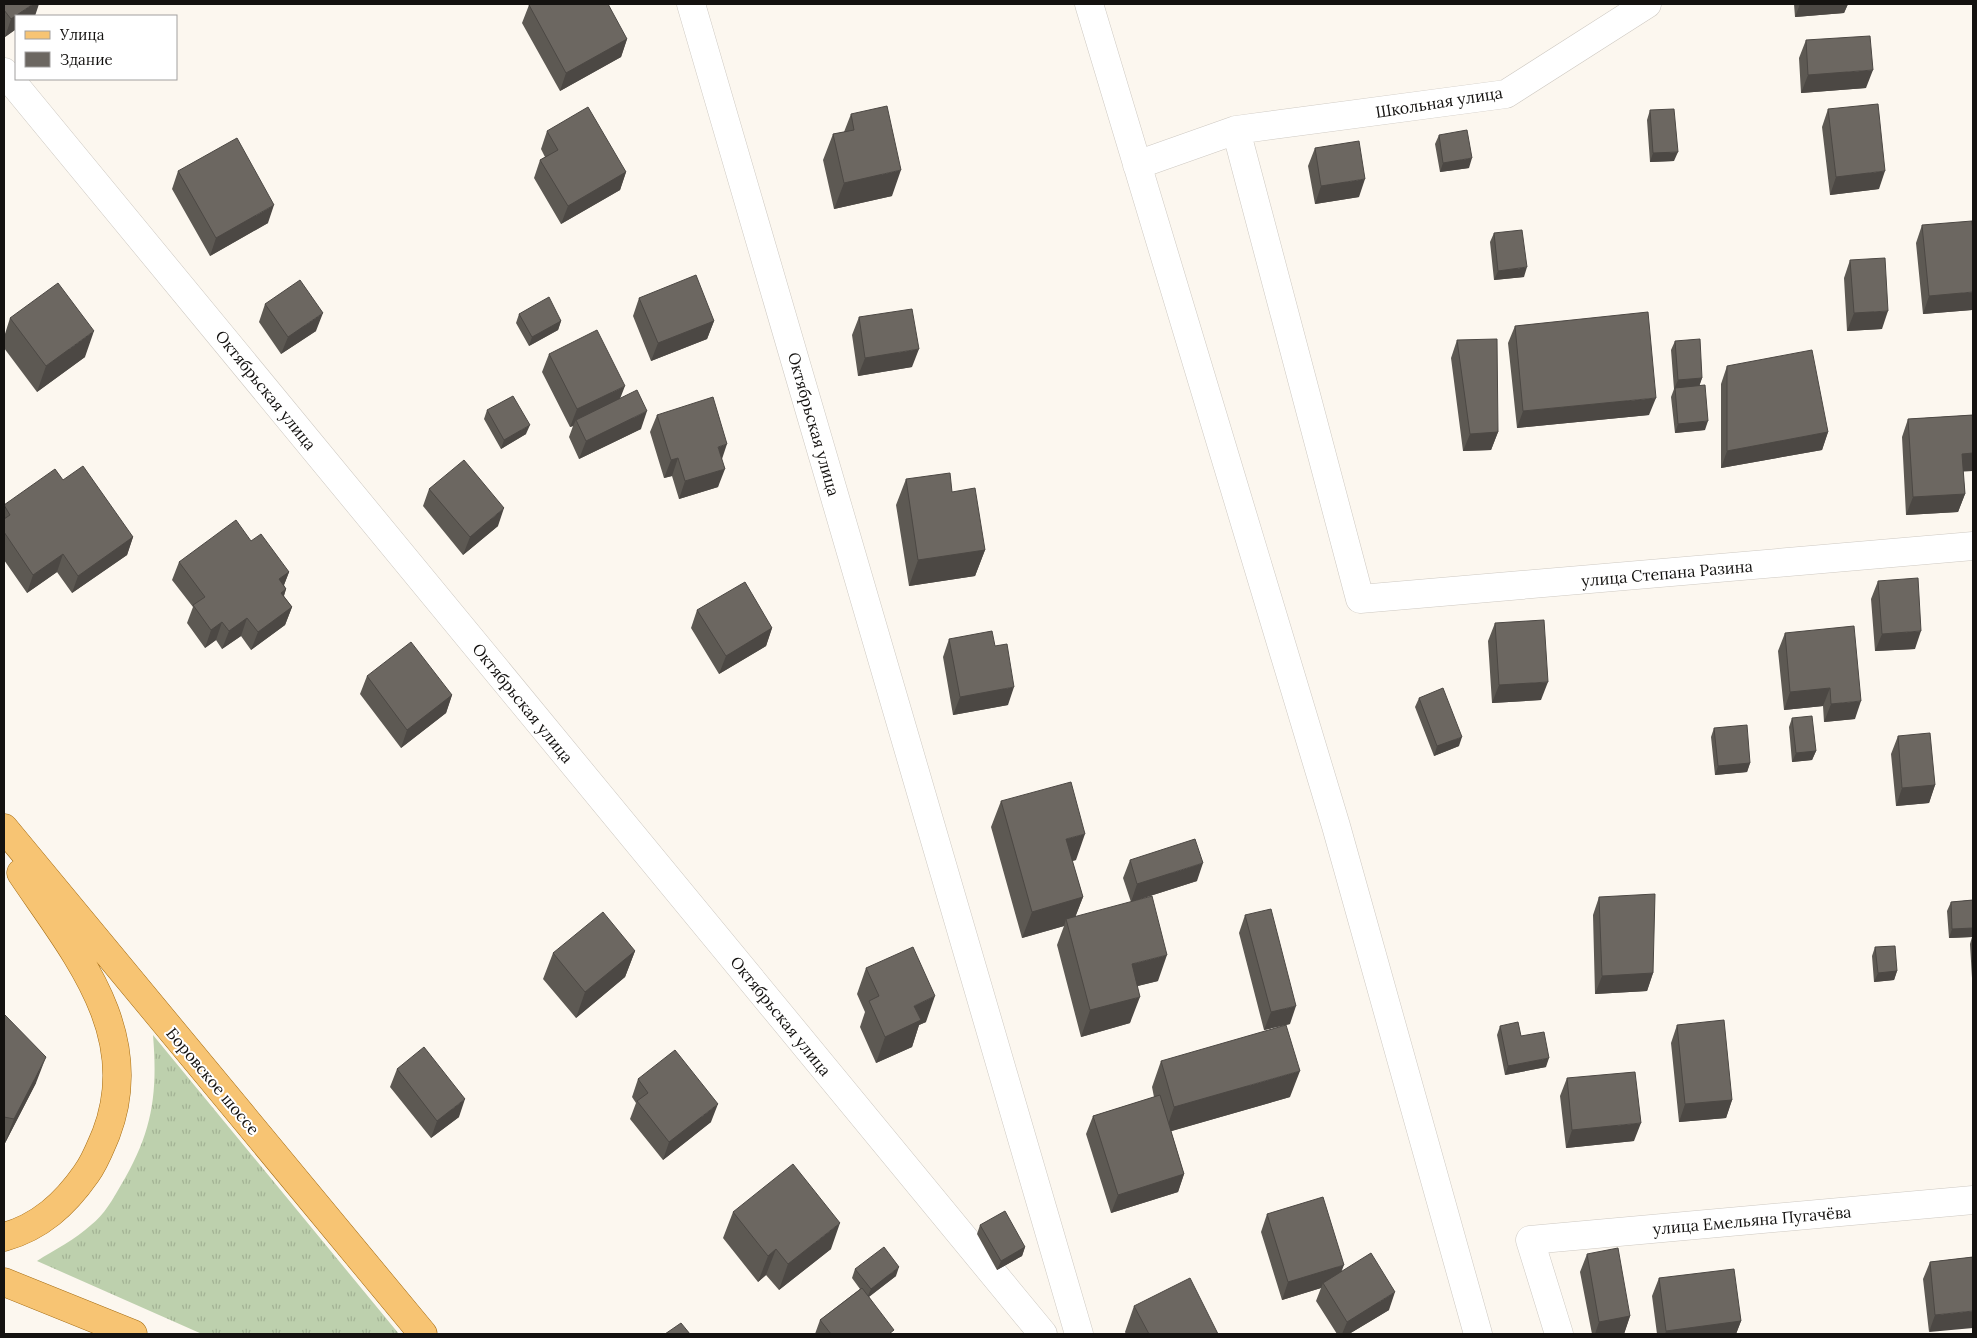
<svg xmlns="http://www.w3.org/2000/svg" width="1977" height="1338" font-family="Lora,serif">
  <defs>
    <pattern id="grass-tufts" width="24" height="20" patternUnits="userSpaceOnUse" patternTransform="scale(1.25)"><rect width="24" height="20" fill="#bdd0ad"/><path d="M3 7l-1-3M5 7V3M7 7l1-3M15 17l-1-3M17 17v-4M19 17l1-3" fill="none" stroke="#a2b294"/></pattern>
  </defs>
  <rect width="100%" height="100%" fill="#fcf7ef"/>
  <path fill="url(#grass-tufts)" d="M 153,1035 L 399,1334 L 202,1334 L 37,1261 C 54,1250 76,1239 91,1225 C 104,1215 113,1199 121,1185 C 152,1133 158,1095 153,1035 Z"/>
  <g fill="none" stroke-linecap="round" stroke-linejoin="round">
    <g stroke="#cec9c2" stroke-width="29">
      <path id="minor" d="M 691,4 L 1079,1334
        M 1089,4 L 1336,826 L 1478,1334
        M 4,72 L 1043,1334
        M 1236,130 L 1506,94 L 1647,4
        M 1137,165 L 1236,130 L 1360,599 L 1973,546
        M 1559,1334 L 1530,1240 L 1973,1200"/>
    </g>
    <g stroke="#a46c13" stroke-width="29">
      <path id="major" d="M 4,828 L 423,1334
        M 4,1237 C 40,1227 65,1204 86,1174 C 95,1162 100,1148 106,1134 C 145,1033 74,952 21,873
        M 4,1282 L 133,1334"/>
    </g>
    <use href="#minor" stroke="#fff" stroke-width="28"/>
    <use href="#major" stroke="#f7c473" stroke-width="28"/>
  </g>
  <path fill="#5d5953" d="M 4,4 L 35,16 L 5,37 L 4,36 Z
    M 1794,4 L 1848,4 L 1844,13 L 1795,17 Z
    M 529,5 L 627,39 L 621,57 L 560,91 L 522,23 Z
    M 1806,40 L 1866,88 L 1801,93 L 1799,58 Z
    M 1828,109 L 1879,189 L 1830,195 L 1822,127 Z
    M 1650,110 L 1674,161 L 1650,162 L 1647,120 Z
    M 851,114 L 892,196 L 834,209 L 823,160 L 833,134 L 844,132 Z
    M 547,131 L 626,172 L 620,190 L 561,224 L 534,178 L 540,160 L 545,157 L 541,149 Z
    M 1439,135 L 1469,168 L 1440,172 L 1435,144 Z
    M 1315,148 L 1359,197 L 1315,204 L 1308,166 Z
    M 178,171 L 268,223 L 210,256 L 172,189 Z
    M 1922,225 L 1972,310 L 1923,314 L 1916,243 Z
    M 1494,233 L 1524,277 L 1494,280 L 1490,242 Z
    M 1850,260 L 1882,329 L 1847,331 L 1844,278 Z
    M 639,298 L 714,321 L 707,339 L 651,361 L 633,316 Z
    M 265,304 L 316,331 L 281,354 L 259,322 Z
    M 519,314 L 561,321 L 558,330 L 529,346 L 516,323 Z
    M 859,317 L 912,367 L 858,376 L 852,335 Z
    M 10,318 L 85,357 L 37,392 L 4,348 L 4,337 Z
    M 1515,326 L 1649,415 L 1517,428 L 1508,343 Z
    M 1457,340 L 1498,432 L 1491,450 L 1463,451 L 1451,358 Z
    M 1675,341 L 1702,378 L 1699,386 L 1705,430 L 1675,433 L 1671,397 L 1674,389 L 1671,350 Z
    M 549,354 L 620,398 L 641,429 L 579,459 L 569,437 L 573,426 L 570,427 L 542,372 Z
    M 1727,366 L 1828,432 L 1822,450 L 1721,468 L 1721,384 Z
    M 487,410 L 526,434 L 501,449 L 484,419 Z
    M 657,415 L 722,460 L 718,487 L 679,499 L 672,476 L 664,478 L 650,432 Z
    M 1973,415 L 1973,471 L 1963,471 L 1965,494 L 1958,512 L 1906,515 L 1902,437 L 1908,419 Z
    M 906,479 L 952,492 L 985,550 L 975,576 L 909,586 L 896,505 Z
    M 63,480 L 133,537 L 127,555 L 72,593 L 57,572 L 27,593 L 4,560 L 4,505 Z
    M 429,489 L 498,526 L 463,555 L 423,506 Z
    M 251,541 L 289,572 L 284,585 L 286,589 L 284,596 L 292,607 L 285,625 L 251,650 L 241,636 L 222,649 L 216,640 L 205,648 L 187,623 L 193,607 L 172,580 L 179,562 Z
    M 1878,581 L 1915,649 L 1875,651 L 1871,599 Z
    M 697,610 L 772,628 L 766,646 L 719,674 L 691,628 Z
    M 1495,623 L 1541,700 L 1492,703 L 1488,641 Z
    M 1785,633 L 1855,719 L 1824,722 L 1823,706 L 1784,710 L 1778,651 Z
    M 949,639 L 995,646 L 1008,705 L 953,715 L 943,657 Z
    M 367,676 L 452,695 L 446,713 L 401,748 L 360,694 Z
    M 1419,698 L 1459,746 L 1434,756 L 1415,707 Z
    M 1792,718 L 1816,751 L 1812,760 L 1792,762 L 1789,727 Z
    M 1714,728 L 1750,763 L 1747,772 L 1715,775 L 1711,737 Z
    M 1898,736 L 1935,785 L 1929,803 L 1896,806 L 1891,754 Z
    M 1001,801 L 1076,860 L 1072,861 L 1083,897 L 1075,917 L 1158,981 L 1137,986 L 1130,1023 L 1081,1037 L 1057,945 L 1064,926 L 1022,938 L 991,827 Z
    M 1130,860 L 1197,881 L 1131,902 L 1123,878 Z
    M 1599,897 L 1653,973 L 1647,991 L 1595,994 L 1593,915 Z
    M 1973,900 L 1973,995 L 1970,944 L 1972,937 L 1949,938 L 1947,911 L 1951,902 Z
    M 1245,915 L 1290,1024 L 1264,1030 L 1239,933 Z
    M 1875,947 L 1897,971 L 1894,980 L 1874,982 L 1872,956 Z
    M 635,951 L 625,977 L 576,1018 L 543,979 L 553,953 Z
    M 866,968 L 926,1022 L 919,1025 L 912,1047 L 876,1063 L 860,1027 L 865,1012 L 857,994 Z
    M 4,1014 L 36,1083 L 4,1145 Z
    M 1677,1025 L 1732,1100 L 1726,1118 L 1679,1122 L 1671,1043 Z
    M 1500,1026 L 1521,1036 L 1546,1067 L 1505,1075 L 1497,1035 Z
    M 1161,1061 L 1290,1097 L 1171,1131 L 1184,1174 L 1178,1192 L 1111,1213 L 1086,1134 L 1093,1116 L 1154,1097 L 1152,1087 Z
    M 397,1069 L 459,1117 L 431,1138 L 390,1087 Z
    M 1567,1078 L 1634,1141 L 1566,1148 L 1560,1096 Z
    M 638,1079 L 711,1122 L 663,1160 L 630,1119 L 636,1103 L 632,1097 Z
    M 733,1212 L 831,1249 L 779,1290 L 766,1275 L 758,1282 L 723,1238 Z
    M 1267,1214 L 1342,1271 L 1389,1310 L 1349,1334 L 1337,1334 L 1316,1301 L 1321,1288 L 1282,1300 L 1261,1232 Z
    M 980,1225 L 1025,1247 L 1022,1256 L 997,1270 L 977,1234 Z
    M 1587,1254 L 1630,1316 L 1624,1334 L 1592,1334 L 1580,1272 Z
    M 1973,1257 L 1929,1332 L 1923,1279 L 1930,1262 Z
    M 855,1269 L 896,1276 L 869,1297 L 892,1334 L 815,1334 L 820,1320 L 860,1289 L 852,1278 Z
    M 1659,1278 L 1741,1321 L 1736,1334 L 1657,1334 L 1652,1296 Z
    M 1134,1306 L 1218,1334 L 1126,1334 L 1125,1332 Z"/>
  <path fill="#4c4844" d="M 33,4 L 39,4 L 35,16 L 16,16 L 16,29 L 5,37 L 11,19 Z
    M 1800,4 L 1848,4 L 1844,13 L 1795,17 Z
    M 627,39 L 621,57 L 560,91 L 566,73 Z
    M 1873,70 L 1866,88 L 1801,93 L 1808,75 Z
    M 1678,152 L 1674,161 L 1650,162 L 1653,153 Z
    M 1472,158 L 1469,168 L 1440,172 L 1443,163 Z
    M 901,170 L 892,196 L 834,209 L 844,183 Z
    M 1885,171 L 1879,189 L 1830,195 L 1836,177 Z
    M 626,172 L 620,190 L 561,224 L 568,206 Z
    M 1365,179 L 1359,197 L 1315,204 L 1321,186 Z
    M 274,205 L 268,223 L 210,256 L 216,238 Z
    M 1527,267 L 1524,277 L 1494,280 L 1498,271 Z
    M 1973,292 L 1973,306 L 1972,310 L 1923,314 L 1929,296 Z
    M 1888,311 L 1882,329 L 1847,331 L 1854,313 Z
    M 323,313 L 316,331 L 281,354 L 288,337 Z
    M 561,321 L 558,330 L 529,346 L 532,337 Z
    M 714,321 L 707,339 L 651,361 L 658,343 Z
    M 94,331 L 85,357 L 37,392 L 46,366 Z
    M 919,349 L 912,367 L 858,376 L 865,358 Z
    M 1702,378 L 1699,387 L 1674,389 L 1678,380 Z
    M 625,386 L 618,404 L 576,420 L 573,426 L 570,427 L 577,409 Z
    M 1656,398 L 1649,415 L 1517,428 L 1523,411 Z
    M 647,411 L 641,429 L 579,459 L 586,441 Z
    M 1708,421 L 1705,430 L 1675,433 L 1678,424 Z
    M 530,425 L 526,434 L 501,449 L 504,440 Z
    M 1498,432 L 1491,450 L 1463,451 L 1470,434 Z
    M 1828,432 L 1822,450 L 1721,468 L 1727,451 Z
    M 727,444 L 721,462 L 718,447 Z
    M 1973,453 L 1973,471 L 1956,472 L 1962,454 Z
    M 678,458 L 672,476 L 664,478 L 671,460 Z
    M 725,469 L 718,487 L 679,499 L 685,481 Z
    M 1965,494 L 1958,512 L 1906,515 L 1913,497 Z
    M 504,508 L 498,526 L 463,555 L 470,537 Z
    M 133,537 L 127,555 L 72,593 L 78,576 Z
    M 985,550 L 975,576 L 909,586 L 918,560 Z
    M 63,554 L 57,572 L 27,593 L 33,575 Z
    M 289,572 L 282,590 L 279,579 Z
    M 286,589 L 280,607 L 281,593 Z
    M 292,607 L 285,625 L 251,650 L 258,632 Z
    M 247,618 L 241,636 L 222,649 L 229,631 Z
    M 222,622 L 216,640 L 205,648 L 211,630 Z
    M 772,628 L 766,646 L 719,674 L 726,656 Z
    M 1921,631 L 1915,649 L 1875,651 L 1882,634 Z
    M 1548,682 L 1541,700 L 1492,703 L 1499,685 Z
    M 1014,687 L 1008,705 L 953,715 L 960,697 Z
    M 1830,688 L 1823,706 L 1784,710 L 1790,692 Z
    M 452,695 L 446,713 L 401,748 L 407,730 Z
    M 1861,701 L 1855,719 L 1824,722 L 1831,704 Z
    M 1462,737 L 1459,746 L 1434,756 L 1437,746 Z
    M 1816,751 L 1812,760 L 1792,762 L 1796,753 Z
    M 1750,763 L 1747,772 L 1715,775 L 1718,766 Z
    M 1935,785 L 1929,803 L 1896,806 L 1902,788 Z
    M 1085,834 L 1076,860 L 1056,865 L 1066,839 Z
    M 1203,863 L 1197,881 L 1131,902 L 1137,884 Z
    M 1083,897 L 1073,923 L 1066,919 L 1064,926 L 1022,938 L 1032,912 Z
    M 1973,928 L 1973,934 L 1972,937 L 1949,938 L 1952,929 Z
    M 635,951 L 625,977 L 576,1018 L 585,992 Z
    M 1167,955 L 1158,981 L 1122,990 L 1132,964 Z
    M 1897,971 L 1894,980 L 1874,982 L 1878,973 Z
    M 1653,973 L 1647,991 L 1595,994 L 1602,976 Z
    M 935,996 L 926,1022 L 919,1025 L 912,1047 L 876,1063 L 885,1037 L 914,1006 Z
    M 1140,997 L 1130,1023 L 1081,1037 L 1090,1010 Z
    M 1296,1006 L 1290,1024 L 1264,1030 L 1271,1012 Z
    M 46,1057 L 36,1083 L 4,1145 L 14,1119 Z
    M 1549,1058 L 1546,1067 L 1505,1075 L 1508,1066 Z
    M 1300,1071 L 1290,1097 L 1165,1133 L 1174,1107 Z
    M 465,1099 L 459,1117 L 431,1138 L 437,1121 Z
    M 1732,1100 L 1726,1118 L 1679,1122 L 1685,1104 Z
    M 718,1104 L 711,1122 L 663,1160 L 669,1142 Z
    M 1641,1123 L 1634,1141 L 1566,1148 L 1572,1130 Z
    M 1184,1174 L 1178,1192 L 1111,1213 L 1118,1195 Z
    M 840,1223 L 831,1249 L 779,1290 L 788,1264 Z
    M 1025,1247 L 1022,1256 L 997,1270 L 1001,1261 Z
    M 776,1249 L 766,1275 L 758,1282 L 768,1256 Z
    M 1344,1265 L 1337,1283 L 1323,1283 L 1321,1288 L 1282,1300 L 1288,1282 Z
    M 899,1267 L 896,1276 L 867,1298 L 871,1289 Z
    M 1395,1292 L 1389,1310 L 1349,1334 L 1342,1334 L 1347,1322 Z
    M 1973,1311 L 1973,1328 L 1929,1332 L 1935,1315 Z
    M 1630,1316 L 1624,1334 L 1595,1334 L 1599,1322 Z
    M 1741,1321 L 1736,1334 L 1665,1334 L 1666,1331 Z"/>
  <path fill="#6c6761" stroke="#4c4844" d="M 4,4 L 33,4 L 11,19 L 4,10 Z
    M 531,4 L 608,4 L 627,39 L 566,73 L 529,5 Z
    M 1870,36 L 1873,70 L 1808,75 L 1806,40 Z
    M 1878,104 L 1885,171 L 1836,177 L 1828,109 Z
    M 887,106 L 901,170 L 844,183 L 833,134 L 854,130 L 851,114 Z
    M 588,107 L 626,172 L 568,206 L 540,160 L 558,150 L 547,131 Z
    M 1674,109 L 1678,152 L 1653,153 L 1650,110 Z
    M 1467,130 L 1472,158 L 1443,163 L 1439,135 Z
    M 237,138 L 274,205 L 216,238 L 178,171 Z
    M 1359,141 L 1365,179 L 1321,186 L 1315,148 Z
    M 1972,221 L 1973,232 L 1973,292 L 1929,296 L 1922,225 Z
    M 1522,230 L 1527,267 L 1498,271 L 1494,233 Z
    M 1885,258 L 1888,311 L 1854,313 L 1850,260 Z
    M 696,275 L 714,321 L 658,343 L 639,298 Z
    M 300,280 L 323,313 L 288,337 L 265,304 Z
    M 58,283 L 94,331 L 46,366 L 10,318 Z
    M 549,297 L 561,321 L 532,337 L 519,314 Z
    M 912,309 L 919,349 L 865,358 L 859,317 Z
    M 1648,312 L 1656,398 L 1523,411 L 1515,326 Z
    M 597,330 L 625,386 L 577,409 L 549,354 Z
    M 1497,339 L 1498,432 L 1470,434 L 1457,340 Z
    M 1700,339 L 1702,378 L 1678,380 L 1675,341 Z
    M 1812,350 L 1828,432 L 1727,451 L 1727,366 Z
    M 1705,385 L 1708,421 L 1678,424 L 1675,388 Z
    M 637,390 L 647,411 L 586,441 L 576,420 Z
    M 513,396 L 530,425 L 504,440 L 487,410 Z
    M 713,397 L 727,444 L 718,447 L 725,469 L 685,481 L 678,458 L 671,460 L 657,415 Z
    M 1973,415 L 1973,453 L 1962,454 L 1965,494 L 1913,497 L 1908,419 Z
    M 464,460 L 504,508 L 470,537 L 429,489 Z
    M 83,466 L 133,537 L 78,576 L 63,554 L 33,575 L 4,532 L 4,519 L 10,515 L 4,505 L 55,469 L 63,480 Z
    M 950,473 L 952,492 L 975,488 L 985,550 L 918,560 L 906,479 Z
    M 236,520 L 251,541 L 261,534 L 289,572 L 279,579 L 286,589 L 281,593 L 292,607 L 258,632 L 247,618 L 229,631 L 222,622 L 211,630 L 193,605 L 205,597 L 179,562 Z
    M 1918,578 L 1921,631 L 1882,634 L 1878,581 Z
    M 745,582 L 772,628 L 726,656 L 697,610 Z
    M 1544,620 L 1548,682 L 1499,685 L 1495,623 Z
    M 1854,626 L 1861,701 L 1831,704 L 1830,688 L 1790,692 L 1785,633 Z
    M 992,631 L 995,646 L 1007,644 L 1014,687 L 960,697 L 949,639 Z
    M 411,642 L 452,695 L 407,730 L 367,676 Z
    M 1443,688 L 1462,737 L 1437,746 L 1419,698 Z
    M 1812,716 L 1816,751 L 1796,753 L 1792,718 Z
    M 1747,725 L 1750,763 L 1718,766 L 1714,728 Z
    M 1930,733 L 1935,785 L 1902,788 L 1898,736 Z
    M 1071,782 L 1085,834 L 1066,839 L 1083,897 L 1032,912 L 1001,801 Z
    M 1195,839 L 1203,863 L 1137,884 L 1130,860 Z
    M 1655,894 L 1653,973 L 1602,976 L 1599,897 Z
    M 1152,896 L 1167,955 L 1132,964 L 1140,997 L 1090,1010 L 1066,919 Z
    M 1973,900 L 1973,928 L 1952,929 L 1951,902 Z
    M 1271,909 L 1296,1006 L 1271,1012 L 1245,915 Z
    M 603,912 L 635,951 L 585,992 L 553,953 Z
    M 1895,946 L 1897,971 L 1878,973 L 1875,947 Z
    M 913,947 L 935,996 L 914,1006 L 921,1020 L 885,1037 L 869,1001 L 879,996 L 866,968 Z
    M 4,1014 L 46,1057 L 14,1119 L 4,1117 Z
    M 1724,1020 L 1732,1100 L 1685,1104 L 1677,1025 Z
    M 1518,1022 L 1521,1036 L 1544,1032 L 1549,1058 L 1508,1066 L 1500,1026 Z
    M 1286,1025 L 1300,1071 L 1174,1107 L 1161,1061 Z
    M 424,1047 L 465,1099 L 437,1121 L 397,1069 Z
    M 675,1050 L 718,1104 L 669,1142 L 637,1101 L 648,1093 L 638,1079 Z
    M 1635,1072 L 1641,1123 L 1572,1130 L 1567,1078 Z
    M 1160,1095 L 1184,1174 L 1118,1195 L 1093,1116 Z
    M 793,1164 L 840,1223 L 788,1264 L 776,1249 L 768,1256 L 733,1212 Z
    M 1323,1197 L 1344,1265 L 1288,1282 L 1267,1214 Z
    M 1005,1211 L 1025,1247 L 1001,1261 L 980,1225 Z
    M 884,1247 L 899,1267 L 871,1289 L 855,1269 Z
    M 1618,1248 L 1630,1316 L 1599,1322 L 1587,1254 Z
    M 1371,1253 L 1395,1292 L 1347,1322 L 1323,1283 Z
    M 1973,1257 L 1973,1311 L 1935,1315 L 1930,1262 Z
    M 1734,1269 L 1741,1321 L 1666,1331 L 1659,1278 Z
    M 1190,1278 L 1218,1334 L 1149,1334 L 1134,1306 Z
    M 862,1288 L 894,1330 L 889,1334 L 831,1334 L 820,1320 Z
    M 681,1323 L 690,1334 L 665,1334 Z"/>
  <g text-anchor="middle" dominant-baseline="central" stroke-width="4" stroke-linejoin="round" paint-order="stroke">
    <g font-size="16" fill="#141210" stroke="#fff">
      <text transform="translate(1439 102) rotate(-9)">Школьная улица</text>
      <text transform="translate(266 390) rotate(51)">Октябрьская улица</text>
      <text transform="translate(814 424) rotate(74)">Октябрьская улица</text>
      <text transform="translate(1667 573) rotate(-5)">улица Степана Разина</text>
      <text transform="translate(523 703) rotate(51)">Октябрьская улица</text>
      <text transform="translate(781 1016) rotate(51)">Октябрьская улица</text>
      <text transform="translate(213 1081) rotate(50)">Боровское шоссе</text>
      <text transform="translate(1752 1220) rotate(-5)">улица Емельяна Пугачёва</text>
    </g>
  </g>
  <rect width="1977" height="1338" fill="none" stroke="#141210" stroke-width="10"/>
  <rect x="15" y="15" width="162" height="65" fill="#ffffff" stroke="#a1a09f"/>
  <rect x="25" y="31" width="25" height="8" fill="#f7c473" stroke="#a1a09f"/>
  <text x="60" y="40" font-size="15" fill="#141210">Улица</text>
  <rect x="25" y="52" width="25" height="15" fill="#6c6761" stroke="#a1a09f"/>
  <text x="60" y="65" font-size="15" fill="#141210">Здание</text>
</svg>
